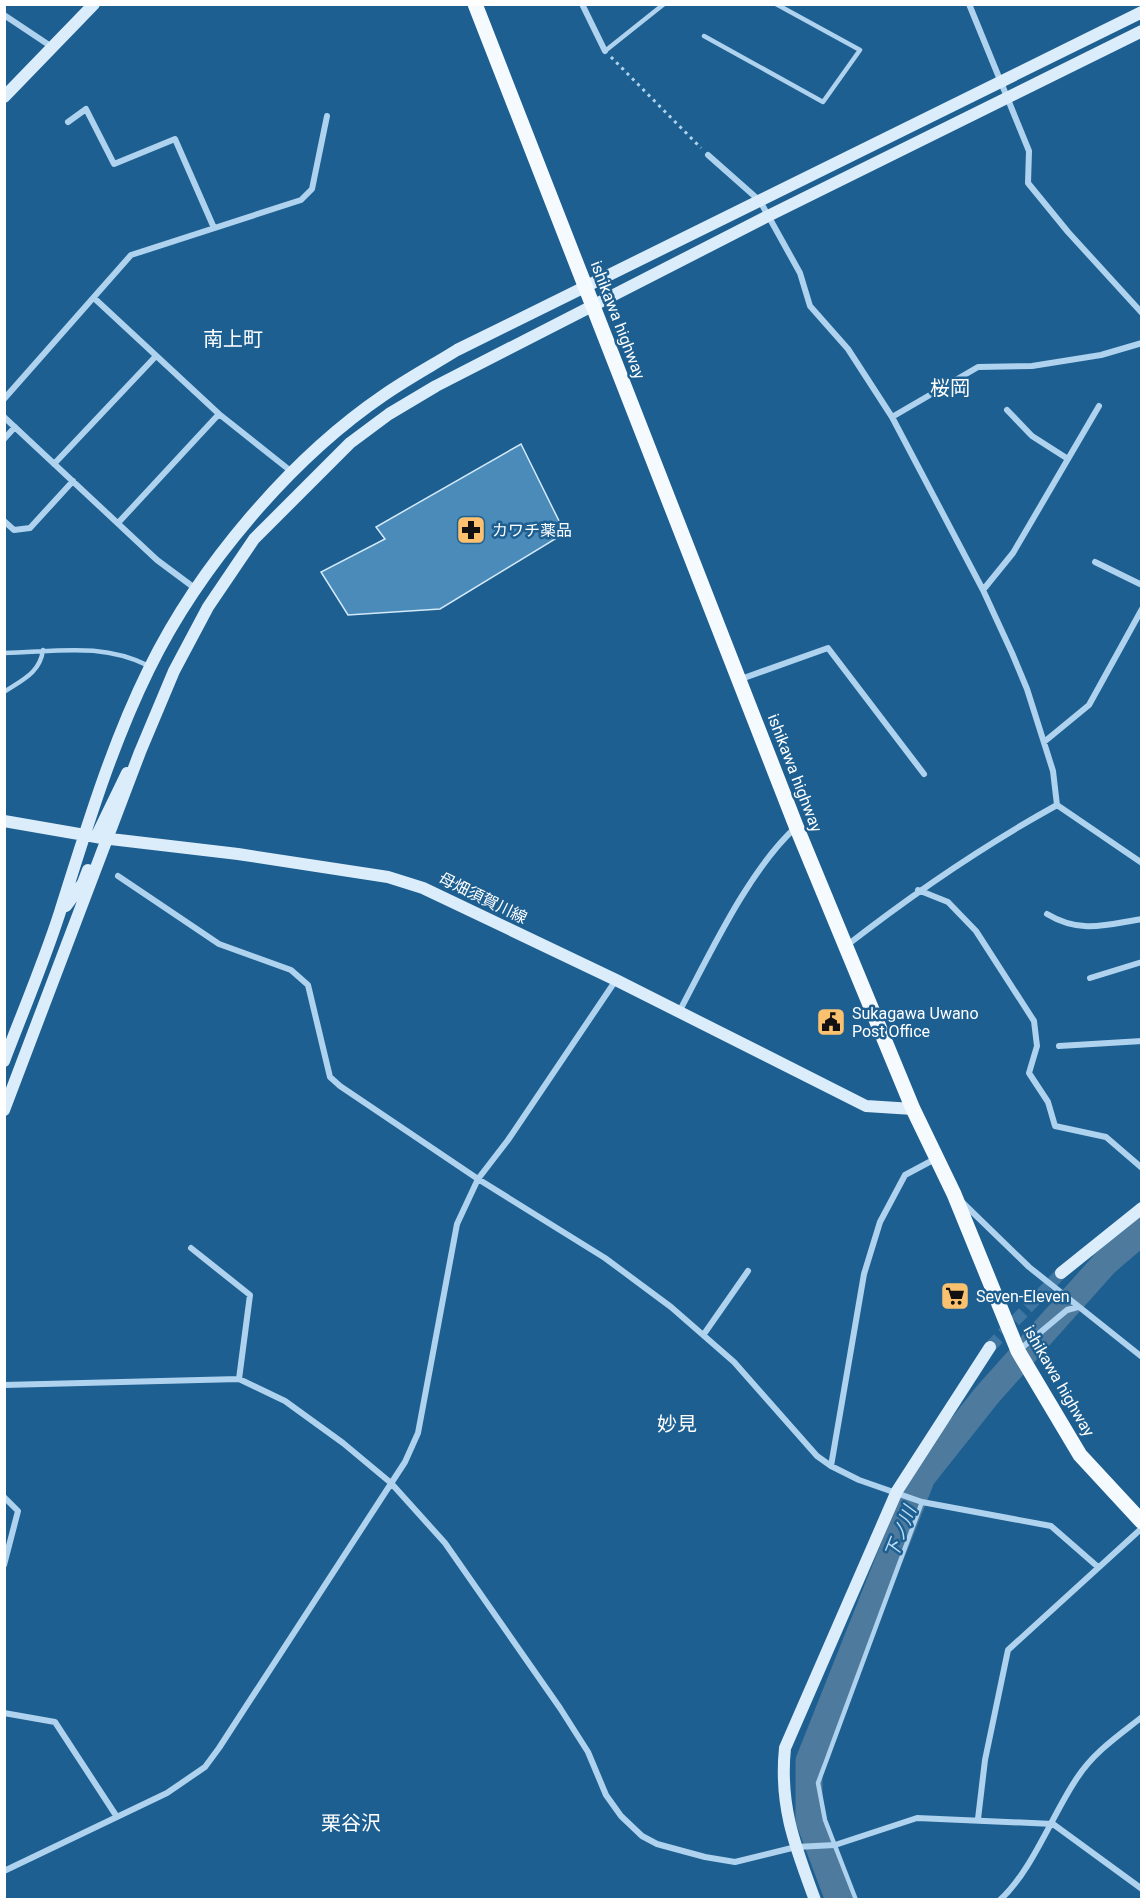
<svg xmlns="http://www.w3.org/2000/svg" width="1146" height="1904" font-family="Roboto,'Noto Sans JP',sans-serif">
  <rect width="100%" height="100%" fill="#1e5f91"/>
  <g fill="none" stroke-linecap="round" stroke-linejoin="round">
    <path stroke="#4d7a9d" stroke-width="27" d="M 839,1900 L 809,1820 L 809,1761 L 922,1477 L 987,1395 L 1105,1263 L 1142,1231"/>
  </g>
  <path fill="#4b8bba" stroke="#d4eafa" stroke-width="1.5" d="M 521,444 L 565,533 L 440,609 L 348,615 L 321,572 L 385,539 L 376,527 Z"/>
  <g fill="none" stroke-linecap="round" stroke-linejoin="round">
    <path stroke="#4077a2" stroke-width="12" stroke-dasharray="12 6" stroke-linecap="butt" d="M 990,1347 L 1061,1273"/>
    <path stroke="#afd3ee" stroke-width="3" stroke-dasharray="3 4.5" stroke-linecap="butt" d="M 611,57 L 701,148"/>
    <path stroke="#afd3ee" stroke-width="4.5" d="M 704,36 L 823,102 L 860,50 L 776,4
      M 605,51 L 664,4
      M 4,653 C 56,652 101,642 149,666
      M 4,692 C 22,680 40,673 43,650
      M 856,1900 L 825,1820 L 818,1783 L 922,1502"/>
    <path stroke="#afd3ee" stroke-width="6" d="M 582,4 L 605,51
      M 969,4 L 1029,151 L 1028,183 L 1068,232 L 1142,313
      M 4,15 L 52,47
      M 68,122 L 86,109 L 114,164 L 175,139 L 214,228
      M 708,155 L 760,201 L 800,273 L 810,306 L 848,349 L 892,417 L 983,590 L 1012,653 L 1027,689 L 1053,771 L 1057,805 L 1142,863
      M 94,298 L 219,414 L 292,472
      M 4,399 L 131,255 L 301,200 L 312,189 L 327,116
      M 1007,410 L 1032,436 L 1068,459
      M 4,417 L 157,560 L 196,589
      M 892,417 L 978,367 L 1032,366 L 1101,355 L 1142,343
      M 4,439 L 15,427
      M 54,464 L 156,356
      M 4,521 L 14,530 L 30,528 L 73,481
      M 118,523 L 219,414
      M 1095,562 L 1142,585
      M 983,590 L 1013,553 L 1099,406
      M 741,679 L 828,648 L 924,774
      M 1044,742 L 1089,705 L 1142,609
      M 118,876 L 219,944 L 291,970 L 308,985 L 330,1077 L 340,1086 L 478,1179 L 605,1258 L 671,1307 L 734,1362 L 817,1456 L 831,1466 L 859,1480 L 922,1502 L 1051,1526 L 1098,1567
      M 918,890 L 948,902 L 976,931 L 1034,1021 L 1037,1046 L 1029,1073 L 1048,1102 L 1055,1126 L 1106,1137 L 1142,1168
      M 1047,914 C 1080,934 1106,925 1142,919
      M 846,946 C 914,893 981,847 1057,805
      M 1090,978 L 1142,962
      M 679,1012 C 710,954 748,871 796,827
      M 1059,1046 L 1142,1041
      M 963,1203 L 1029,1267 L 1142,1357
      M 191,1248 L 250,1295 L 239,1379
      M 704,1334 L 748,1271
      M 1018,1351 L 1067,1310 L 1078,1307
      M 4,1385 L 239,1379 L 285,1401 L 343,1443 L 391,1483 L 445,1543 L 560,1708 L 588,1752 L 606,1795 L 621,1816 L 642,1836 L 657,1844 L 705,1857 L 735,1862 L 796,1847 L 835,1845 L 917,1818 L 1053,1824 L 1142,1889
      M 831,1466 L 864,1274 L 880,1222 L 905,1175 L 935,1159
      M 4,1497 L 18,1511 L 4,1565
      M 4,1713 L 55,1722 L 117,1817
      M 978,1819 L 985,1760 L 1008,1650 L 1142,1528
      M 4,1871 L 167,1793 L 205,1767 L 219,1748 L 405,1462 L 418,1433 L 457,1224 L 478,1179 L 508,1140 L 616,980
      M 1000,1900 C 1032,1871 1053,1813 1077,1778 C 1094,1752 1118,1736 1142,1717"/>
    <path stroke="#dbedfa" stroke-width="12" d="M 4,97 L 94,4
      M 4,821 L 102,838 L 238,854 L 388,877 L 423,888 L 616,980 L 866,1106 L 913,1109
      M 96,837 L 127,773
      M 66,906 L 83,883 L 88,870
      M 4,1061 C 23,1011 44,962 60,912 C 86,830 111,746 149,669 C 199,567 290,459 384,395 C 407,379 433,365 457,350 L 1142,12
      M 4,1110 L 140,752 L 174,671 L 208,607 L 254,539 L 350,443 L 389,414 L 436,386 L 768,216 L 1142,31
      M 1061,1273 L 1142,1208
      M 815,1900 C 795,1846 779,1806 785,1748 L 897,1491 L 990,1347"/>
    <path stroke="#f5faff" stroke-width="15" d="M 475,4 L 796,826 L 913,1109 L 954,1194 L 1018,1351 L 1080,1455 L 1142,1522"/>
  </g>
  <defs>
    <g id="pharmacy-square" transform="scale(1.5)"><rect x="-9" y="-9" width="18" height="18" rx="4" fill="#fcc16e" stroke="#1e5f91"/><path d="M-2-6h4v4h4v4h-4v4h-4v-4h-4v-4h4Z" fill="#111"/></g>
    <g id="civic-square" transform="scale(1.5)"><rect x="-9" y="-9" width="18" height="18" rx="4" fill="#fcc16e" stroke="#1e5f91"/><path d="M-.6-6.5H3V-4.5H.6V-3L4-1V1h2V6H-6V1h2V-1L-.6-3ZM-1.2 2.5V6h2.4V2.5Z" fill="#111"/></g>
    <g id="supermarket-square" transform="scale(1.5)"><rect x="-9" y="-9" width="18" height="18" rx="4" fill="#fcc16e" stroke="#1e5f91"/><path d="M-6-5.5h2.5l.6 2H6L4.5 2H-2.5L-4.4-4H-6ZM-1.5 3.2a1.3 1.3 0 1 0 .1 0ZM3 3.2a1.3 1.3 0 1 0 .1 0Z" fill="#111"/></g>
  </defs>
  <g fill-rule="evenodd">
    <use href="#pharmacy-square" x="471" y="530"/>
    <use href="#civic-square" x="831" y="1022"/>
    <use href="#supermarket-square" x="955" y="1296"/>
  </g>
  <g text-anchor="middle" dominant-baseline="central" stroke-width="5" stroke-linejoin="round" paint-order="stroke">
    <g font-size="16" fill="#fff" stroke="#1e5f91">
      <text transform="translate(618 320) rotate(69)">ishikawa highway</text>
      <text transform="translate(795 773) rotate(69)">ishikawa highway</text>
      <text transform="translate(483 898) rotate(26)">母畑須賀川線</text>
      <text transform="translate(1059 1381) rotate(60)">ishikawa highway</text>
    </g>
    <g font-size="16" fill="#fff" stroke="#1e5f91" text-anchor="start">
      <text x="492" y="530">カワチ薬品</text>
      <text x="852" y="1013">Sukagawa Uwano<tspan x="852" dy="18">Post Office</tspan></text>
      <text x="976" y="1296">Seven-Eleven</text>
    </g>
    <g font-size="18" font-style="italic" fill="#bbddf5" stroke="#1e5f91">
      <text transform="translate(900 1532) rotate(-68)">下ノ川</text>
    </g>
    <g font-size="20" fill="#fff" stroke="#1e5f91">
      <text x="233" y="339">南上町</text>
      <text x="950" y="388">桜岡</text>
      <text x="677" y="1424">妙見</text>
      <text x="351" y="1823">栗谷沢</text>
    </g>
  </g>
  <rect width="1146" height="1904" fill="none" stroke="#ffffff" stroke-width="12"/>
</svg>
